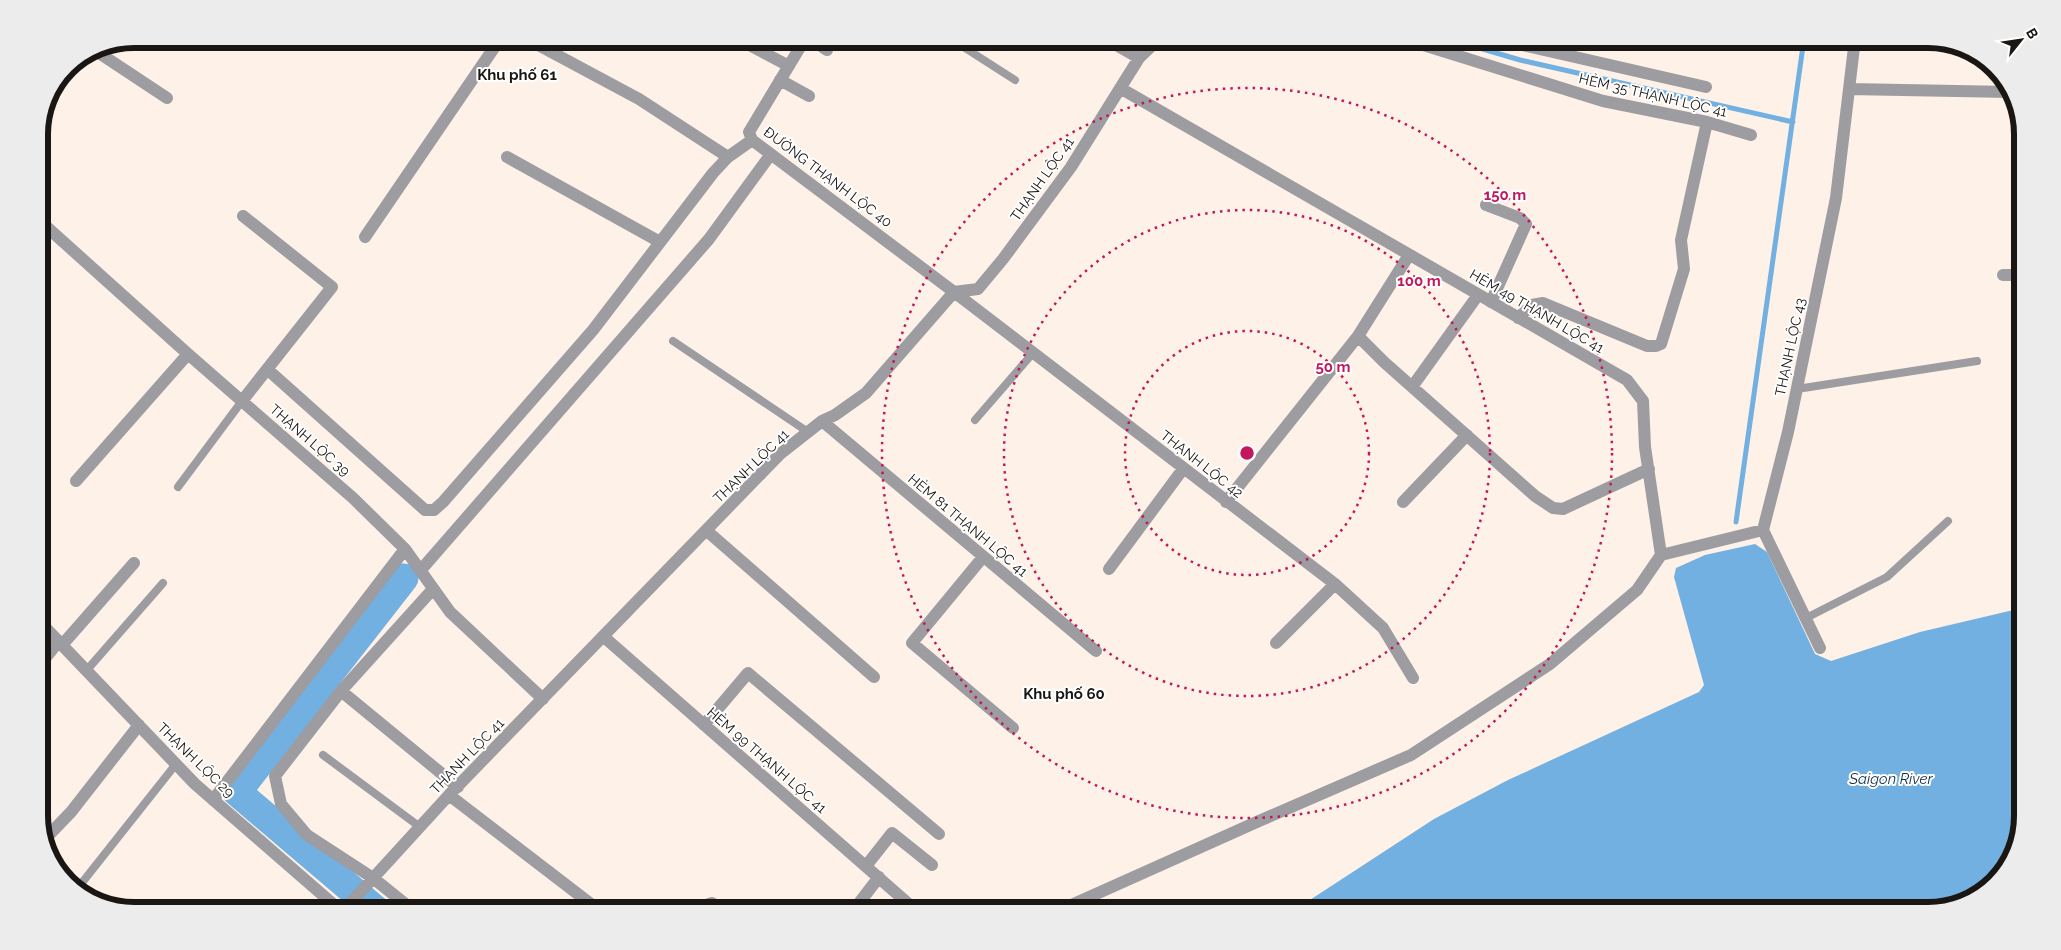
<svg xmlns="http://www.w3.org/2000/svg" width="2061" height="950" font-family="Raleway,sans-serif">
  <rect width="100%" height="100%" fill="#fef1e8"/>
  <path fill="#71b0e0" d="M 1755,544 L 1767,552 L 1815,654 L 1831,661 L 1920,632 L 2022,608 L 2022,817 L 2015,853 L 1981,895 L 1928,911 L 1293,911 L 1434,819 L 1508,780 L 1699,692 L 1704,685 L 1674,577 L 1676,568 L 1705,555 Z"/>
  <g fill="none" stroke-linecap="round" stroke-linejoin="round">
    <path stroke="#71b0e0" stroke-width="5" d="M 1449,39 L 1520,60 L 1793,122
      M 1736,522 L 1804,39"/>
    <path stroke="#71b0e0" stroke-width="29" d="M 377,911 L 237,792 L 404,578"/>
    <path stroke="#9c9ca1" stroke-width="8" d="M 951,39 L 1015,80
      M 673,341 L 808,432
      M 1797,389 L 1977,361
      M 975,420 L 1033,353
      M 178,487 L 242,401
      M 1806,618 L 1887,577 L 1948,521
      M 86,671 L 163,583
      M 323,755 L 420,827
      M 77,889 L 176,764"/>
    <path stroke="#9c9ca1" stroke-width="12" d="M 527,39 L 639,99 L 728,157
      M 738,39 L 789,66
      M 805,39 L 749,132 L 752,140 L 954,292 L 1335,584 L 1383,628 L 1413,678
      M 811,39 L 827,50
      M 1106,39 L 1139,58
      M 1404,39 L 1603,101 L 1707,122 L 1751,135
      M 1496,39 L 1706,87
      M 93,49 L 167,98
      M 780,80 L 809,96
      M 1120,88 L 1627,380 L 1643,401 L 1645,447 L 1661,555
      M 1849,89 L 2010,92
      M 507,157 L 660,242
      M 1486,205 L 1520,218 L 1526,224 L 1491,302
      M 39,220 L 188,354 L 353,498 L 405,549 L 450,612 L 543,699
      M 365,237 L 500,39
      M 1409,255 L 1358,336 L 1384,362 L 1535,496 L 1553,508 L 1563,509 L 1649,469
      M 2003,275 L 2022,275
      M 1518,318 L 1532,305 L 1543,303 L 1647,346 L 1656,346 L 1661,344 L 1684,269 L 1681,240 L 1707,122
      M 267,369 L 425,510 L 434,510 L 443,502 L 593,330 L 713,173 L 728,157 L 752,140
      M 1412,387 L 1478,295
      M 242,401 L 332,287 L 243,216
      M 822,421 L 1096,651
      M 76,481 L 188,354
      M 1226,502 L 1358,336
      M 1403,502 L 1467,435
      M 707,531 L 874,677
      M 983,557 L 912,643 L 1013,728
      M 1109,569 L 1183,469
      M 420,571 L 709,239 L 771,154
      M 39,621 L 195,784 L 341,911
      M 604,637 L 911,906
      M 1276,643 L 1335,584
      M 62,645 L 134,563
      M 1820,648 L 1763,530 L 1788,432 L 1836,198 L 1855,39
      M 39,666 L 59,641
      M 341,691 L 458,787
      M 704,725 L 748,673 L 939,834
      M 449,795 L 600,911
      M 213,800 L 405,549
      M 45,839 L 71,812 L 139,725
      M 866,866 L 892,833 L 932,865
      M 343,911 L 449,795 L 780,454 L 822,421 L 835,415 L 866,393 L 954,292 L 978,289 L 1003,259 L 1071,167 L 1139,58 L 1159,39
      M 414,911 L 373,878 L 307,835 L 281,804 L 275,776 L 341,691 L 433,589
      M 700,911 L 706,905 L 712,903 L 721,911
      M 853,911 L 879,877
      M 1058,911 L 1259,821 L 1411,755 L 1550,664 L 1637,590 L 1661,555 L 1763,530"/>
  </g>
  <g fill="none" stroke="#c2185b" stroke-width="2.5" stroke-dasharray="2.5 5">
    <circle cx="1247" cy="453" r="122"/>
    <circle cx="1247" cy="453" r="243"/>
    <circle cx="1247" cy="453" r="365"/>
  </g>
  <g text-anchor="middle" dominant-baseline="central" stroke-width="4" stroke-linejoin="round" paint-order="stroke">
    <g font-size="14" fill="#1a1613" stroke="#fff">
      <text transform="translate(1653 95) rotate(13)">HẺM 35 THẠNH LỘC 41</text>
      <text transform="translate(828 177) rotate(37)">ĐƯỜNG THẠNH LỘC 40</text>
      <text transform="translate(1042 179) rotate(-55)">THẠNH LỘC 41</text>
      <text transform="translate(1537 311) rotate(30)">HẺM 49 THẠNH LỘC 41</text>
      <text transform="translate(1790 347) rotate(-78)">THẠNH LỘC 43</text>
      <text transform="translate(310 440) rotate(41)">THẠNH LỘC 39</text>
      <text transform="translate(1202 464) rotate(38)">THẠNH LỘC 42</text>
      <text transform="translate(751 466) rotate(-44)">THẠNH LỘC 41</text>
      <text transform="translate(968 525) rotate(40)">HẺM 81 THẠNH LỘC 41</text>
      <text transform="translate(467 756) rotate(-46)">THẠNH LỘC 41</text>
      <text transform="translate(196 760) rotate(44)">THẠNH LỘC 29</text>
      <text transform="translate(767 760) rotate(41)">HẺM 99 THẠNH LỘC 41</text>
    </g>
    <g font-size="15" font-weight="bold" fill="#1a1613" stroke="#fff">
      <text x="517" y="75">Khu phố 61</text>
      <text x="1064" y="694">Khu phố 60</text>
    </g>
    <g font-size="15" font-style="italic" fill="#143045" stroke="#fff">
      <text x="1891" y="779">Saigon River</text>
    </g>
  </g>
  <path d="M0 0H2061V950H0ZM134 48H1928A86 86 0 0 1 2014 134V816A86 86 0 0 1 1928 902H134A86 86 0 0 1 48 816V134A86 86 0 0 1 134 48Z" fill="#edecec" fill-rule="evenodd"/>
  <path fill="none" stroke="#1a1613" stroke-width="6" d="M134 48H1928A86 86 0 0 1 2014 134V816A86 86 0 0 1 1928 902H134A86 86 0 0 1 48 816V134A86 86 0 0 1 134 48Z"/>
  <circle cx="1247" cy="453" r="8" fill="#c2185b" stroke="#fff" stroke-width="2.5"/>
  <g font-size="15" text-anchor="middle" font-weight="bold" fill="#c2185b" stroke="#fff" stroke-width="4" stroke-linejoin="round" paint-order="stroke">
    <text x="1505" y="200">150 m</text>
    <text x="1419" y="286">100 m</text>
    <text x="1333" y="372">50 m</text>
  </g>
  <g transform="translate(2021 40) rotate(60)" stroke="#ffffff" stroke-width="4" paint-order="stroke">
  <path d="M0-4L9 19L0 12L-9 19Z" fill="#1a1613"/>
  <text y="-8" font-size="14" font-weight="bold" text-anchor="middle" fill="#1a1613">B</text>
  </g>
</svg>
